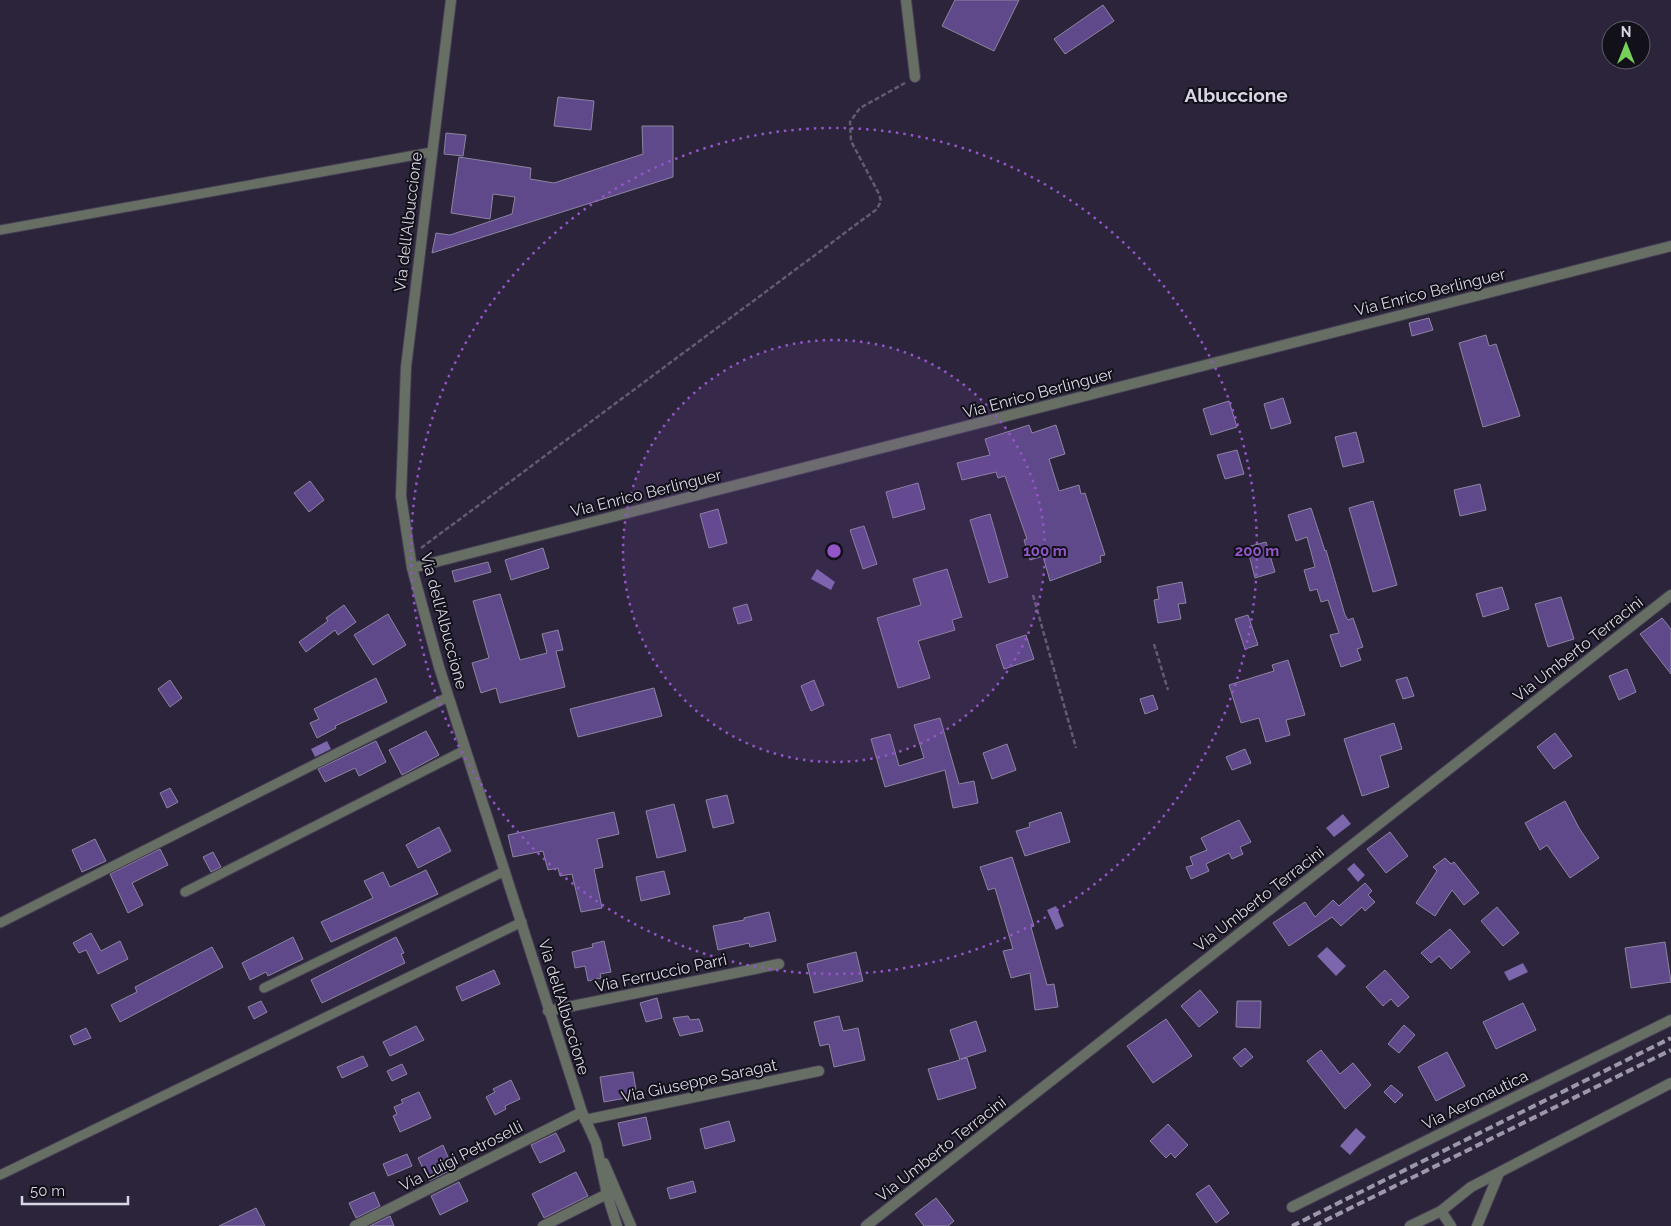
<svg xmlns="http://www.w3.org/2000/svg" width="1671" height="1226" font-family="Raleway,sans-serif">
  <rect width="100%" height="100%" fill="#2b243a"/>
  <path fill="#7c66ac" d="M 817,569 L 835,582 L 831,590 L 811,579 Z
    M 327,741 L 331,749 L 315,757 L 311,749 Z
    M 1343,814 L 1351,824 L 1334,837 L 1326,828 Z
    M 1354,863 L 1365,875 L 1358,882 L 1347,869 Z
    M 1056,906 L 1064,926 L 1056,930 L 1047,910 Z
    M 1327,947 L 1346,966 L 1336,976 L 1317,956 Z
    M 1523,963 L 1528,972 L 1509,981 L 1504,972 Z
    M 1356,1128 L 1366,1137 L 1350,1155 L 1340,1146 Z"/>
  <path fill="#5f498b" stroke="#8c85a0" d="M 955,0 L 1019,0 L 994,51 L 942,26 Z
    M 1103,5 L 1114,21 L 1065,54 L 1054,39 Z
    M 558,97 L 594,101 L 591,130 L 554,126 Z
    M 642,126 L 673,126 L 673,177 L 432,253 L 436,233 L 450,235 L 512,214 L 515,197 L 493,194 L 490,219 L 451,213 L 459,157 L 531,168 L 530,179 L 554,183 L 643,154 Z
    M 446,133 L 466,135 L 463,156 L 444,154 Z
    M 1429,318 L 1433,330 L 1412,336 L 1409,323 Z
    M 1486,335 L 1489,346 L 1496,344 L 1520,416 L 1483,427 L 1459,343 Z
    M 1283,398 L 1291,423 L 1271,429 L 1264,404 Z
    M 1229,401 L 1237,427 L 1211,435 L 1203,409 Z
    M 1029,425 L 1032,433 L 1056,425 L 1065,454 L 1049,459 L 1059,491 L 1079,485 L 1081,494 L 1085,493 L 1105,555 L 1100,556 L 1101,562 L 1050,581 L 1043,556 L 1030,560 L 1024,540 L 1027,539 L 1005,476 L 998,478 L 996,472 L 962,480 L 957,463 L 990,455 L 985,439 Z
    M 1356,432 L 1364,462 L 1343,467 L 1335,437 Z
    M 1237,450 L 1244,474 L 1225,479 L 1217,455 Z
    M 310,481 L 324,500 L 309,512 L 294,493 Z
    M 918,483 L 925,509 L 893,518 L 886,492 Z
    M 1480,484 L 1486,510 L 1460,516 L 1454,490 Z
    M 1373,501 L 1397,585 L 1373,592 L 1349,508 Z
    M 1311,508 L 1325,551 L 1326,550 L 1345,615 L 1348,620 L 1353,618 L 1363,647 L 1357,649 L 1361,660 L 1341,667 L 1330,635 L 1339,633 L 1328,600 L 1321,602 L 1317,589 L 1310,591 L 1304,570 L 1315,567 L 1307,537 L 1296,541 L 1288,515 Z
    M 718,509 L 727,543 L 709,548 L 700,514 Z
    M 990,514 L 1008,577 L 989,583 L 970,520 Z
    M 864,526 L 877,564 L 863,569 L 850,530 Z
    M 1266,542 L 1275,572 L 1255,578 L 1247,547 Z
    M 543,548 L 549,568 L 511,580 L 505,560 Z
    M 488,562 L 491,572 L 455,582 L 452,571 Z
    M 947,569 L 962,617 L 952,620 L 955,630 L 918,641 L 930,678 L 898,688 L 877,618 L 921,605 L 913,579 Z
    M 1182,582 L 1186,603 L 1178,604 L 1181,619 L 1158,623 L 1154,600 L 1159,599 L 1157,587 Z
    M 1502,587 L 1509,609 L 1483,617 L 1476,594 Z
    M 500,594 L 520,660 L 547,653 L 542,634 L 558,630 L 563,650 L 556,651 L 565,687 L 500,703 L 496,688 L 481,693 L 472,663 L 489,658 L 473,601 Z
    M 1561,597 L 1574,639 L 1548,647 L 1535,604 Z
    M 747,604 L 752,620 L 738,624 L 733,608 Z
    M 344,605 L 356,622 L 338,635 L 335,630 L 306,652 L 299,642 L 328,621 L 326,618 Z
    M 388,614 L 406,645 L 373,665 L 354,635 Z
    M 1248,615 L 1258,645 L 1245,649 L 1235,619 Z
    M 1662,618 L 1671,629 L 1671,674 L 1640,634 Z
    M 1026,635 L 1034,659 L 1004,669 L 996,645 Z
    M 1288,660 L 1305,715 L 1286,720 L 1290,735 L 1266,742 L 1259,718 L 1241,723 L 1229,685 L 1274,671 L 1272,665 Z
    M 1627,669 L 1636,692 L 1619,700 L 1609,676 Z
    M 1407,677 L 1414,696 L 1403,699 L 1396,680 Z
    M 376,678 L 387,702 L 335,726 L 336,728 L 317,738 L 310,723 L 319,719 L 314,709 Z
    M 170,680 L 182,698 L 170,707 L 158,689 Z
    M 814,680 L 824,705 L 811,711 L 801,686 Z
    M 654,688 L 662,716 L 578,737 L 570,709 Z
    M 1153,695 L 1158,709 L 1145,714 L 1140,699 Z
    M 940,718 L 959,784 L 974,781 L 978,803 L 953,808 L 945,770 L 885,787 L 871,739 L 890,734 L 899,766 L 924,758 L 914,725 Z
    M 1394,723 L 1402,749 L 1380,756 L 1389,787 L 1362,796 L 1344,739 Z
    M 426,731 L 439,755 L 402,775 L 389,750 Z
    M 1555,733 L 1572,756 L 1554,769 L 1537,747 Z
    M 376,741 L 386,762 L 359,776 L 355,768 L 325,782 L 318,769 Z
    M 1007,744 L 1016,770 L 992,779 L 983,753 Z
    M 1245,749 L 1251,763 L 1232,770 L 1226,757 Z
    M 170,788 L 178,802 L 167,808 L 160,793 Z
    M 727,795 L 734,823 L 713,828 L 706,800 Z
    M 1565,801 L 1579,828 L 1599,858 L 1570,878 L 1547,845 L 1540,850 L 1525,823 Z
    M 674,804 L 686,851 L 657,858 L 646,811 Z
    M 614,812 L 619,834 L 597,839 L 603,867 L 594,869 L 602,908 L 581,912 L 572,874 L 560,876 L 558,868 L 548,870 L 543,851 L 513,857 L 508,835 Z
    M 1061,812 L 1070,842 L 1025,856 L 1016,831 L 1030,827 L 1029,823 Z
    M 1239,820 L 1251,842 L 1240,847 L 1243,854 L 1232,859 L 1229,853 L 1206,864 L 1209,871 L 1191,879 L 1186,867 L 1193,865 L 1190,857 L 1207,850 L 1201,838 Z
    M 439,827 L 451,851 L 418,868 L 406,845 Z
    M 1390,832 L 1408,856 L 1386,873 L 1367,849 Z
    M 95,839 L 106,861 L 82,872 L 72,850 Z
    M 160,849 L 168,865 L 132,883 L 143,905 L 128,913 L 110,874 Z
    M 213,852 L 221,867 L 211,872 L 203,857 Z
    M 1012,857 L 1034,926 L 1031,927 L 1047,985 L 1054,984 L 1058,1007 L 1035,1010 L 1030,973 L 1011,978 L 1003,951 L 1013,949 L 995,888 L 988,890 L 980,867 Z
    M 1445,858 L 1451,864 L 1454,862 L 1479,893 L 1464,905 L 1452,890 L 1435,916 L 1416,903 L 1437,871 L 1433,867 Z
    M 426,870 L 438,894 L 331,942 L 321,922 L 373,898 L 364,881 L 383,872 L 390,887 Z
    M 664,871 L 670,894 L 641,901 L 636,877 Z
    M 1365,883 L 1372,891 L 1368,895 L 1375,902 L 1365,911 L 1362,907 L 1341,926 L 1332,917 L 1289,946 L 1273,923 L 1305,902 L 1315,917 L 1333,900 L 1339,906 Z
    M 1497,907 L 1519,933 L 1503,946 L 1481,921 Z
    M 769,912 L 776,941 L 750,947 L 749,943 L 718,950 L 713,926 L 744,920 L 744,918 Z
    M 1450,929 L 1470,952 L 1451,969 L 1439,956 L 1431,963 L 1421,953 Z
    M 91,933 L 101,951 L 120,941 L 128,959 L 98,974 L 86,950 L 79,953 L 73,943 Z
    M 293,937 L 303,959 L 268,976 L 266,972 L 250,980 L 242,963 Z
    M 396,937 L 404,953 L 401,954 L 405,963 L 322,1003 L 311,980 Z
    M 604,941 L 611,972 L 600,974 L 601,978 L 588,981 L 585,966 L 575,968 L 572,952 L 593,947 L 592,944 Z
    M 1665,942 L 1671,982 L 1631,988 L 1625,948 Z
    M 212,947 L 223,967 L 120,1022 L 111,1005 L 137,992 L 135,987 Z
    M 856,952 L 863,981 L 814,993 L 807,964 Z
    M 494,970 L 500,984 L 462,1001 L 456,987 Z
    M 1385,970 L 1409,997 L 1398,1007 L 1391,999 L 1383,1006 L 1366,987 Z
    M 1200,990 L 1218,1012 L 1199,1027 L 1181,1006 Z
    M 657,998 L 662,1018 L 646,1022 L 640,1003 Z
    M 261,1001 L 267,1012 L 254,1019 L 248,1007 Z
    M 1237,1001 L 1261,1001 L 1260,1028 L 1236,1027 Z
    M 1523,1003 L 1536,1030 L 1496,1049 L 1483,1022 Z
    M 688,1016 L 690,1020 L 699,1019 L 703,1031 L 680,1036 L 673,1018 Z
    M 839,1016 L 843,1031 L 858,1028 L 865,1060 L 834,1067 L 829,1044 L 820,1046 L 814,1022 Z
    M 1166,1019 L 1192,1056 L 1153,1083 L 1127,1046 Z
    M 976,1021 L 986,1051 L 961,1059 L 967,1058 L 976,1088 L 938,1100 L 928,1069 L 960,1060 L 950,1030 Z
    M 1404,1025 L 1415,1035 L 1399,1053 L 1388,1044 Z
    M 416,1026 L 424,1040 L 390,1056 L 383,1042 Z
    M 86,1028 L 91,1038 L 74,1045 L 70,1036 Z
    M 1245,1048 L 1253,1057 L 1241,1067 L 1233,1058 Z
    M 1321,1050 L 1340,1074 L 1353,1063 L 1371,1085 L 1345,1109 L 1307,1061 Z
    M 1447,1052 L 1465,1086 L 1436,1101 L 1418,1067 Z
    M 363,1056 L 368,1066 L 342,1078 L 337,1067 Z
    M 402,1064 L 407,1074 L 392,1081 L 387,1071 Z
    M 633,1072 L 637,1096 L 604,1102 L 600,1077 Z
    M 511,1080 L 520,1099 L 505,1106 L 506,1109 L 495,1115 L 486,1097 L 495,1092 L 493,1089 Z
    M 1391,1085 L 1403,1095 L 1395,1103 L 1384,1092 Z
    M 419,1092 L 431,1118 L 400,1132 L 393,1116 L 397,1114 L 394,1107 L 403,1103 L 401,1100 Z
    M 646,1117 L 651,1139 L 623,1146 L 618,1123 Z
    M 729,1121 L 735,1141 L 705,1149 L 700,1129 Z
    M 1168,1124 L 1188,1145 L 1175,1158 L 1171,1153 L 1166,1158 L 1150,1141 Z
    M 556,1133 L 565,1151 L 540,1163 L 531,1145 Z
    M 443,1145 L 453,1169 L 429,1181 L 418,1158 Z
    M 407,1154 L 412,1166 L 388,1176 L 383,1164 Z
    M 576,1172 L 588,1196 L 544,1218 L 532,1194 Z
    M 693,1181 L 696,1192 L 670,1199 L 667,1188 Z
    M 459,1182 L 468,1201 L 440,1215 L 431,1196 Z
    M 1209,1185 L 1229,1213 L 1216,1223 L 1196,1194 Z
    M 374,1192 L 380,1206 L 356,1218 L 349,1203 Z
    M 936,1198 L 954,1221 L 948,1226 L 924,1226 L 915,1214 Z
    M 256,1208 L 265,1226 L 219,1226 Z
    M 390,1216 L 394,1226 L 370,1226 Z"/>
  <g fill="none" stroke-linecap="round" stroke-linejoin="round">
    <g stroke="#474055" stroke-width="11">
      <path id="service" d="M 0,230 L 432,152
        M 185,892 L 465,750
        M 0,923 L 448,697
        M 264,988 L 505,871
        M 0,1175 L 522,922"/>
    </g>
    <g stroke="#474055" stroke-width="12">
      <path id="minor" d="M 451,0 L 406,367 L 401,496 L 412,568 L 439,667 L 582,1112 L 596,1143 L 607,1194 L 617,1226
        M 906,0 L 915,77
        M 412,568 L 1671,246
        M 548,1011 L 779,964
        M 585,1120 L 819,1071
        M 604,1163 L 631,1226
        M 1292,1207 L 1671,1020
        M 1441,1211 L 1451,1226
        M 355,1226 L 582,1112
        M 543,1226 L 607,1194
        M 866,1226 L 1671,595
        M 1410,1226 L 1441,1211 L 1471,1187 L 1671,1083
        M 1477,1226 L 1499,1173"/>
    </g>
    <path stroke="#625c70" stroke-width="2.5" stroke-dasharray="5 2.5" stroke-linecap="butt" d="M 421,548 L 877,209 L 881,201 L 879,194 L 851,141 L 850,122 L 860,108 L 905,83
      M 1033,595 L 1076,748
      M 1154,644 L 1168,690"/>
    <use href="#service" stroke="#676f65" stroke-width="9"/>
    <use href="#minor" stroke="#676f65" stroke-width="10"/>
    <path stroke="#9d98a9" stroke-width="4" stroke-dasharray="8 4" stroke-linecap="butt" d="M 1292,1226 L 1671,1038
      M 1314,1226 L 1671,1050"/>
  </g>
  <circle cx="834" cy="551" r="211" fill="#9356c8" fill-opacity=".12"/>
  <g fill="none" stroke="#9356c8" stroke-width="2.5" stroke-dasharray="2.5 5">
    <circle cx="834" cy="551" r="211"/>
    <circle cx="834" cy="551" r="423"/>
  </g>
  <g text-anchor="middle" dominant-baseline="central" stroke-width="4" stroke-linejoin="round" paint-order="stroke">
    <g font-size="16" fill="#dad6e5" stroke="#121019">
      <text transform="translate(408 222) rotate(-83)">Via dell'Albuccione</text>
      <text transform="translate(1430 292) rotate(-14)">Via Enrico Berlinguer</text>
      <text transform="translate(1038 393) rotate(-15)">Via Enrico Berlinguer</text>
      <text transform="translate(646 493) rotate(-14)">Via Enrico Berlinguer</text>
      <text transform="translate(444 621) rotate(75)">Via dell'Albuccione</text>
      <text transform="translate(1578 649) rotate(-38)">Via Umberto Terracini</text>
      <text transform="translate(1259 899) rotate(-38)">Via Umberto Terracini</text>
      <text transform="translate(661 973) rotate(-12)">Via Ferruccio Parri</text>
      <text transform="translate(564 1007) rotate(73)">Via dell'Albuccione</text>
      <text transform="translate(699 1081) rotate(-12)">Via Giuseppe Saragat</text>
      <text transform="translate(1475 1100) rotate(-26)">Via Aeronautica</text>
      <text transform="translate(941 1149) rotate(-38)">Via Umberto Terracini</text>
      <text transform="translate(461 1156) rotate(-27)">Via Luigi Petroselli</text>
    </g>
    <g font-size="19" font-weight="bold" fill="#dad6e5" stroke="#121019">
      <text x="1236" y="95">Albuccione</text>
    </g>
  </g>
  <circle cx="834" cy="551" r="8" fill="#9356c8" stroke="#121019" stroke-width="2.5"/>
  <g font-size="15" text-anchor="middle" font-weight="bold" fill="#9356c8" stroke="#121019" stroke-width="4" stroke-linejoin="round" paint-order="stroke">
    <text x="1045" y="556">100 m</text>
    <text x="1257" y="556">200 m</text>
  </g>
  <g transform="translate(1626 45)"><circle r="24" fill="#121019" stroke="#625f6b"/>
  <path d="M0-4L9 19L0 12L-9 19Z" fill="#78d158"/>
  <text y="-8" font-size="14" font-weight="bold" text-anchor="middle" fill="#dad6e5">N</text>
  </g>
  <path d="M22 1196v8h106v-8" fill="none" stroke="#dad6e5" stroke-width="2.5"/>
  <text x="30" y="1196" font-size="15" fill="#dad6e5" stroke="#121019" stroke-width="4" paint-order="stroke">50 m</text>
</svg>
